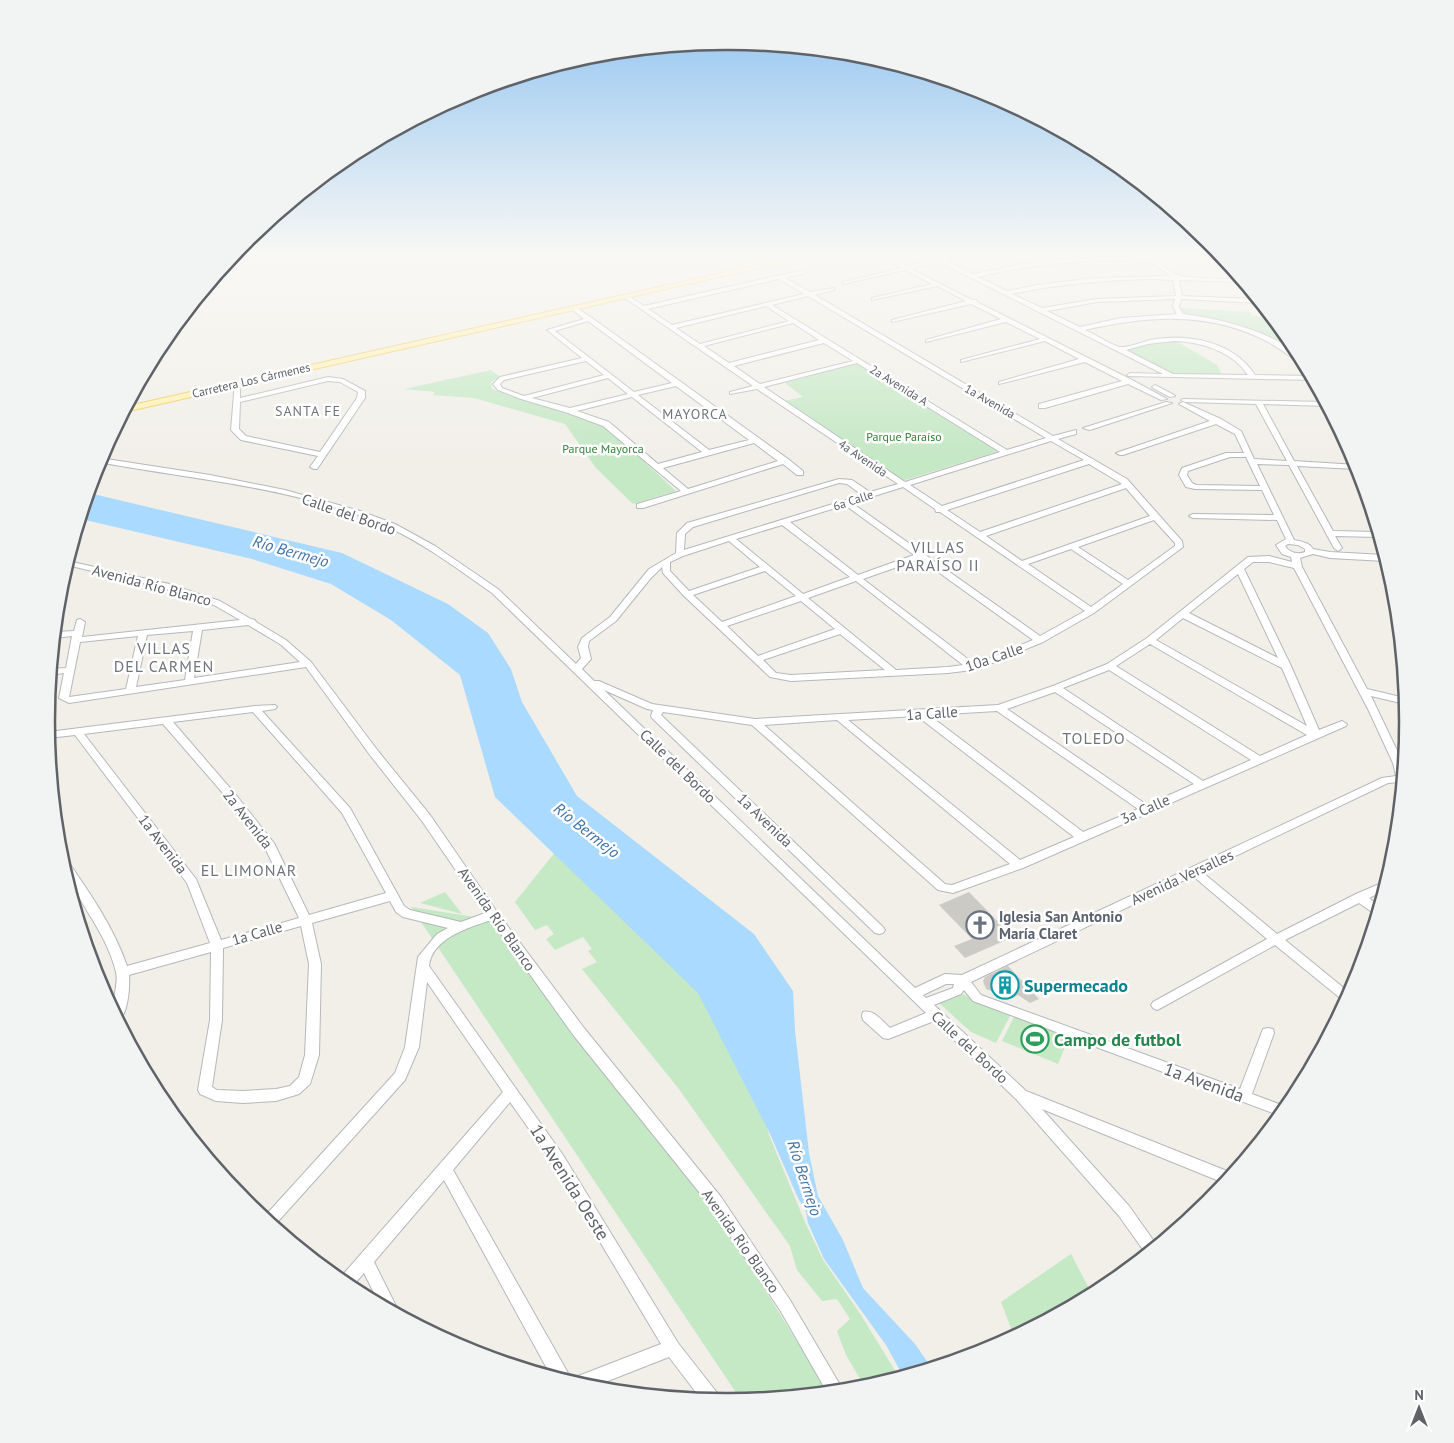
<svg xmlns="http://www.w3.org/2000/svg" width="1454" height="1443" font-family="'PT Sans',sans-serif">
  <rect width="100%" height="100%" fill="#f1efe8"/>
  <path fill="#c5e8c5" d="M 1180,308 L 1250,312 L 1252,316 L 1271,317 L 1293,344 L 1300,358 C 1279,341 1241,324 1215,319 C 1205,317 1184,318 1180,308 Z
    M 1176,341 L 1217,365 L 1222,375 L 1174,374 L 1126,350 L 1156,343 Z
    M 859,363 L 999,451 L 902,481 L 784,401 L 803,397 L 785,383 Z
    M 491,370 L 500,377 L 491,382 L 492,389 L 603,424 L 676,491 L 633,504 L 596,468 L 565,424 L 474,398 L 433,395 L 435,392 L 404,389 Z
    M 569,835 L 744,1024 L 769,1135 L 805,1222 L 823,1260 L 859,1312 L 899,1377 L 865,1387 L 846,1355 L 837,1331 L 850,1319 L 837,1299 L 822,1301 L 797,1270 L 790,1246 L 679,1089 L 582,969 L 597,962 L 588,951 L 592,949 L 583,937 L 555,950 L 546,939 L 554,934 L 547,925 L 535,930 L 515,902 Z
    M 445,892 L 462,914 L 420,903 Z
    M 411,907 L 475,917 L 493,912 L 668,1154 L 712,1204 L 828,1392 L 741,1400 Z
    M 955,991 L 1011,1014 L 996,1043 L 971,1032 L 938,1002 Z
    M 1014,1017 L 1069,1037 L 1058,1064 L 1002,1041 Z
    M 1071,1254 L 1092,1294 L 1014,1336 L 1001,1302 Z"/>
  <path fill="#aadaff" d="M 89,493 L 342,553 L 448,604 L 488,633 L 511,669 L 522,702 L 577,796 L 754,934 L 793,991 L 795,1031 L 809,1153 L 818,1196 L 843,1240 L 863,1288 L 915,1344 L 931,1367 L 903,1376 L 886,1345 L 824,1259 L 808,1223 L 806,1212 L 798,1198 L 770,1134 L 698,993 L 495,797 L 460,675 L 391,620 L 331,584 L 252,559 L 81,519 Z"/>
  <path fill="#cccac5" d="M 969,892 L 1013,937 L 965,958 L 954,946 L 972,939 L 939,905 Z
    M 1008,966 L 1039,999 L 1030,1003 L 1018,995 L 1011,998 L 986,989 L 983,981 L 985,977 Z"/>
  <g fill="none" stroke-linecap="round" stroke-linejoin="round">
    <g stroke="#b5b8bc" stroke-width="2">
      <path id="minor" d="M 875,254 L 882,254 L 907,266 L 958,254 L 968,254 L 945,260 L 973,274 L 1016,265 L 1059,259 L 1138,256 L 1135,254 C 1153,254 1162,268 1177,275 C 1183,278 1229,279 1240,279 L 1242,282 L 1179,280 L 1182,296 L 1256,299 L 1259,303 L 1181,299 L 1179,307 L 1183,314 C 1216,318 1287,333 1304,365 C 1298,364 1293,358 1288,355 C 1279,348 1269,342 1258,337 C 1201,311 1144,317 1085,330 C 1093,333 1113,346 1120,347 C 1127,348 1143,342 1150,340 C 1188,333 1233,341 1255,375 L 1310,376 L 1312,380 L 1128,376 L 1127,375 L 1130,373 L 1163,374 L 939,262 L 911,269 L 972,300 L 976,300 L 977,302 L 1132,380 L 1167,399 L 1161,400 L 1128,384 L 1045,408 L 1039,408 L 1039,404 L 1122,381 L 1085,362 L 999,384 L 999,382 L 1079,359 L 1045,341 L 961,362 L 961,360 L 1040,339 L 1006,322 L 926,342 L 926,340 L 1001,319 L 971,304 L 892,322 L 892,320 L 966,301 L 937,286 L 872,300 L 872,298 L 932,284 L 905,270 L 843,284 L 843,282 L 901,268 ZM 1123,260 C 1149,260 1150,260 1170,276 L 1095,278 L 1037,285 L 1007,291 L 978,277 C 1026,265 1074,261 1123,260 ZM 1152,279 L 1173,280 L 1176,296 L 1097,299 L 1042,308 L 1012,294 C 1059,284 1105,280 1152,279 ZM 1175,299 L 1173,307 L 1177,314 L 1121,318 L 1080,327 L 1047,311 L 1097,302 ZM 1174,341 C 1201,342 1232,351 1248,375 L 1173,374 L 1126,350 L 1148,344 Z
        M 1199,254 C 1209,254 1222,257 1228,265 Z
        M 803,270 L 805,271 L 805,273 L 785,278 L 810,292 L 834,288 L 834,290 L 815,295 L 1053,436 L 1076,430 L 1076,434 L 1058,439 L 1127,479 L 1182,541 L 1183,547 L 1094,613 L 1043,642 L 985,666 L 972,670 L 948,673 L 791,681 L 770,677 L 684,596 L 663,573 L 662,567 L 650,579 L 616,621 L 589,641 L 588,647 L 591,659 L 582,669 L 594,681 L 599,681 L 652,704 L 755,719 L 998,705 L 1053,686 L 1107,664 L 1147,638 L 1248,557 L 1269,556 L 1292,562 L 1291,557 L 1282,554 L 1276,545 L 1286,539 L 1277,520 L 1193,518 L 1189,516 L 1193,514 L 1274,515 L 1262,490 L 1195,489 L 1186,487 L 1179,475 L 1182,468 L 1226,453 L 1244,453 L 1235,434 L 1216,424 L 1123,455 L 1120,455 L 1116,453 L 1210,421 L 1181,405 L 1179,404 L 1183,402 L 1221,419 L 1241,431 L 1254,459 L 1287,461 L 1256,404 L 1185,402 L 1181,400 L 1183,399 L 1324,402 L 1326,406 L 1263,404 L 1294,461 L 1357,465 L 1357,469 L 1297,466 L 1333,531 L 1377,532 L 1378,537 L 1335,536 L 1342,548 L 1338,551 L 1334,548 L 1289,465 L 1257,464 L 1294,540 C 1301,541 1310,543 1313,549 L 1330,552 L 1384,555 L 1385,561 L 1330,558 L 1313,554 L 1300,558 L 1302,567 L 1367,689 L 1405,698 L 1405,704 L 1371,696 L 1403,763 L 1401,782 L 1388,783 L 1202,872 L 1277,934 L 1356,894 L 1386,881 L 1383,891 L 1369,898 L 1379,906 L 1376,915 L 1359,903 L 1285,940 L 1350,993 L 1345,1002 L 1275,945 L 1161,1008 L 1157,1010 L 1153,1008 L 1151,1005 L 1153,1002 L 1267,939 L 1193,876 L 971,982 L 981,995 L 1240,1089 L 1263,1029 L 1268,1028 L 1273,1029 L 1274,1033 L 1252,1094 L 1287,1107 L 1278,1115 L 973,1001 L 964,990 L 961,994 L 934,1005 L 1026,1091 L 1232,1173 L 1224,1183 L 1042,1109 L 1129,1206 L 1156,1244 L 1146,1254 L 1119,1216 L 1016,1099 L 934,1021 L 888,1039 L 883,1038 L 863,1020 L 862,1016 L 863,1012 C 874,1009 882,1021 890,1028 L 926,1013 L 492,593 C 459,570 426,545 390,528 C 298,487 196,480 98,462 L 100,458 L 210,475 L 285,490 L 360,511 L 395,524 L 435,546 L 498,589 L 576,664 L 581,658 L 578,647 L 582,638 L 610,617 L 649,569 L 676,553 L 677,533 L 687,523 L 839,479 L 852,480 L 870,492 L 898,484 L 757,389 L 730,394 L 730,392 L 753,386 L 622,296 L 627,295 L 644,306 ZM 779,279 L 804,294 L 672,325 L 648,309 ZM 808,296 L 1046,438 L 1007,450 L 772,305 ZM 766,306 L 789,321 L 700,344 L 676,328 ZM 793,323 L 819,340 L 729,363 L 704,346 ZM 824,343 L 853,361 L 760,384 L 734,366 ZM 857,363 L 1000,452 L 905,482 L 764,387 ZM 1051,441 L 1084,460 L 942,506 L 910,485 ZM 1230,457 L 1246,457 L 1260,486 L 1196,485 L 1192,483 L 1187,475 L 1188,471 ZM 1089,464 L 1122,484 L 980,532 L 947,510 ZM 839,483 L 847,484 L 862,495 L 684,550 L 685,534 L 693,527 ZM 903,487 L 935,509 L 936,512 L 940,512 L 1085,611 L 1040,636 L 852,503 ZM 1126,488 L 1150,516 L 1022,561 L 986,536 ZM 845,505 L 914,555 L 858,575 L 790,522 ZM 1154,520 L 1175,543 L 1175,546 L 1128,580 L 1078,547 ZM 782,525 L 850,577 L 803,594 L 736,539 ZM 729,541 L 760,567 L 689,591 L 670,571 L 670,562 L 683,556 ZM 1288,544 L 1298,545 L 1305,549 L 1305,552 C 1297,555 1289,552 1285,546 ZM 1071,549 L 1123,584 L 1091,607 L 1028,564 ZM 920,559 L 1033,640 L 980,662 L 973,663 L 863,579 ZM 1253,562 L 1269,562 L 1294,568 L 1369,711 L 1393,763 L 1396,776 L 1382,778 L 962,975 L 945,974 L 915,988 L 604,690 L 647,709 L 653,710 L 651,716 L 652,718 L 875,933 L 879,934 L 883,933 L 885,930 L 883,927 L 661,715 L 663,712 L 752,725 L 938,890 L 953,893 L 1023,868 L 1346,726 L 1347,724 L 1342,721 L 1319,730 L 1291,666 L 1244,569 ZM 765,571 L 796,596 L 722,622 L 693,595 ZM 1238,574 L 1278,658 L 1189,613 ZM 856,581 L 963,665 L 948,667 L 896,670 L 808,598 ZM 801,601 L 835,629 L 758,656 L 727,626 ZM 1183,618 L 1282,668 L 1307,726 L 1156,640 ZM 840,634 L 885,670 L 791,675 L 776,673 L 763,660 ZM 1150,644 L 1307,735 L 1260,756 L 1116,666 ZM 1109,670 L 1251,760 L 1203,781 L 1063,688 ZM 1055,692 L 1194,784 L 1147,805 L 1007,709 ZM 997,711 L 1138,809 L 1083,832 L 929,715 ZM 917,716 L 1074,837 L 1020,860 L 848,720 ZM 837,720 L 1010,864 L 952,885 L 945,884 L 764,725 ZM 946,984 L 954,984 L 953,988 L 926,998 L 923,995 Z
        M 574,306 L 592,318 L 788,459 L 803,471 L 803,475 L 797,475 L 783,464 L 643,508 L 637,508 L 637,504 L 681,491 L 603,426 L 568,413 L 521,399 L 498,390 L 493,384 L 500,377 L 582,358 L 547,330 L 584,319 L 572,309 L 572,307 ZM 588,321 L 672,383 L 634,392 L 555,331 ZM 586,361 L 604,375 L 524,396 L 502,388 L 500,384 L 504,380 ZM 608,378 L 628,394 L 570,408 L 532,398 ZM 676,386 L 749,440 L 709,450 L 638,395 ZM 632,397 L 702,452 L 658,464 L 609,422 L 577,411 ZM 754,443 L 778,461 L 688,489 L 663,468 Z
        M 328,377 L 343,379 L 365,391 L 365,398 L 317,469 L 314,469 L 310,467 L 318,456 L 241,440 L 231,430 L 235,382 L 240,383 L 240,398 ZM 328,381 L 340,382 L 358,392 L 357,398 L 320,452 L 246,436 L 239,429 L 240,402 Z
        M 1155,385 L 1174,395 L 1175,396 L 1170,397 L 1153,388 L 1152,387 Z
        M 1166,402 L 1172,403 L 1090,430 L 1083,428 Z
        M 68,561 L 169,584 L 220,601 L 251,619 L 255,620 L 256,622 L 286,640 L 311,662 L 378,751 L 430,815 L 497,912 L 584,1028 L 721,1197 L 790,1300 L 843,1390 L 827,1392 L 780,1310 L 711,1207 L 574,1036 L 491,920 C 468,928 432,938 429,966 L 563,1155 L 678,1343 L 718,1394 L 720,1401 L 701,1399 L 669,1357 L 590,1388 L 572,1382 L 573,1378 L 661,1344 L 553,1163 L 510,1102 L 453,1170 L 568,1373 L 569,1381 L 551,1376 L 444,1180 L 374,1262 L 395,1304 L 398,1309 L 396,1312 L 379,1303 L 364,1273 L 351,1288 L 339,1279 L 503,1092 L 427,982 L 419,1047 L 405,1080 L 274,1226 L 264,1217 L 395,1073 L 405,1047 L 418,957 L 437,934 L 448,928 L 403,917 L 396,912 L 390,901 L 312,923 L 321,964 L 319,1055 L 310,1084 L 299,1094 L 276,1101 L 243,1103 L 216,1101 L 200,1094 L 198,1090 L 210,1020 L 211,952 L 129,975 C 130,986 128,1014 119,1020 C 117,1017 115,1013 114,1010 C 111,1002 119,984 116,972 C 106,930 74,899 61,860 L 67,860 C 90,893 114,928 127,966 L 210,943 L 187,883 L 75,735 L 48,738 L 48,732 L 255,706 L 275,705 L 277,707 L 275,709 L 262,711 L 350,808 L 404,906 L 410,910 L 461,922 L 485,913 L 422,821 L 370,755 L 306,667 L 69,703 L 59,698 L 64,673 L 51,675 L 52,669 L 66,668 L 72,636 L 55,638 L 56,632 L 74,631 L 77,620 L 80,619 L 85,622 L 82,637 L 240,620 L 214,605 L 163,588 L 67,565 ZM 248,625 L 280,644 L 300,662 L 194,678 L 202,630 ZM 193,631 L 185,680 L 136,687 L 147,635 ZM 138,636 L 126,689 L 69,697 L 80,642 ZM 253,712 L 342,813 L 386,893 L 309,915 L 274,843 L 236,795 L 173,722 ZM 163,724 L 228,799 L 265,848 L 299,918 L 221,940 L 196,879 L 84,734 ZM 301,926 L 309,964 L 305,1055 L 299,1077 L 290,1086 L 276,1089 L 243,1091 L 217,1090 L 212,1087 L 222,1020 L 223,948 Z"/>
    </g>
    <g stroke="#f2c960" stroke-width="2">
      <path id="major" d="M 806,254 L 820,254 L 125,412 L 128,406 Z"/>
    </g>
    <use href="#minor" fill="#fff" fill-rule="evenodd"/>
    <use href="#major" fill="#fff2af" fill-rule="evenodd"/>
  </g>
  <linearGradient id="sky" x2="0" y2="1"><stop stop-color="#8fc3f1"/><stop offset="0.56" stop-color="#f9f8f5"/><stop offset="1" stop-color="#f9f8f5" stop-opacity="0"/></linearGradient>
  <rect width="1454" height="456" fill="url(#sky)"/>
  <defs>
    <g id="church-ring" transform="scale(1.4375)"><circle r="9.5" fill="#fff" stroke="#6b7280" stroke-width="1.5"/><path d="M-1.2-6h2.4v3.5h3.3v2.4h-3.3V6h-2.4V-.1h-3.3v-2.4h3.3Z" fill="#6b7280"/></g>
    <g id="building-ring" transform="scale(1.4375)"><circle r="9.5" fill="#fff" stroke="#0f9aa8" stroke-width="1.5"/><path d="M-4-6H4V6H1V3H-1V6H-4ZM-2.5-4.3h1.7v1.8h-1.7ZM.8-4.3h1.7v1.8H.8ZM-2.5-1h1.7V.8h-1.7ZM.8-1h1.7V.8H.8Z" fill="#0f9aa8"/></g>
    <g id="stadium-ring" transform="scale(1.4375)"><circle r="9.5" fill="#fff" stroke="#2e9e5b" stroke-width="1.5"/><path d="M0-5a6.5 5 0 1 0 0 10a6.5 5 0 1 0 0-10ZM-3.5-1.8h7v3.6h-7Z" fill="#2e9e5b"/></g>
  </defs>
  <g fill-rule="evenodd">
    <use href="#church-ring" x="980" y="925"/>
    <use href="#building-ring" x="1005" y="985"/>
    <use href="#stadium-ring" x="1035" y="1039"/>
  </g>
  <g text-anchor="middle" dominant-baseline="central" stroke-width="5" stroke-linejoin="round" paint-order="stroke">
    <g font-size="12" fill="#5f6368" stroke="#fff">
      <text transform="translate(251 380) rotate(-13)">Carretera Los Cármenes</text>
      <text transform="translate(899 385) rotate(32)">2a Avenida A</text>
      <text transform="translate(990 401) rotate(30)">1a Avenida</text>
      <text transform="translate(863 458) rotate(34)">4a Avenida</text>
      <text transform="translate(853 500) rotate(-18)">6a Calle</text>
    </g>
    <g font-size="12" fill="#348238" stroke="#fff">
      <text x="904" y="436">Parque Paraíso</text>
      <text x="603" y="448">Parque Mayorca</text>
    </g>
    <g font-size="14" letter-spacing="1" fill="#70757a" stroke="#fff">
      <text x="308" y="411">SANTA FE</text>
      <text x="695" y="414">MAYORCA</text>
    </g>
    <g font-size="15" fill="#5f6368" stroke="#fff">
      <text transform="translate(349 514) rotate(19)">Calle del Bordo</text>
      <text transform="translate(152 585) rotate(15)">Avenida Río Blanco</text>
      <text transform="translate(994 657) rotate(-19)">10a Calle</text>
      <text transform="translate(932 713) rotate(-4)">1a Calle</text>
      <text transform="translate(678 766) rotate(44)">Calle del Bordo</text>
      <text transform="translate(1145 809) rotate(-24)">3a Calle</text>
      <text transform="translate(248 819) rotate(52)">2a Avenida</text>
      <text transform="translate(765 820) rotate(44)">1a Avenida</text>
      <text transform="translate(163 844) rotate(53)">1a Avenida</text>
      <text transform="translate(1182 877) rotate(-25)">Avenida Versalles</text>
      <text transform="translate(497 919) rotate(55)">Avenida Río Blanco</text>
      <text transform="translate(257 933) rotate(-16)">1a Calle</text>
      <text transform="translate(970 1047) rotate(43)">Calle del Bordo</text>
      <text transform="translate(741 1241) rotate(55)">Avenida Río Blanco</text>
    </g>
    <g font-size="15" font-weight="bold" fill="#5b616d" stroke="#fff" text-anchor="start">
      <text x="999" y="916">Iglesia San Antonio<tspan x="999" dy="17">María Claret</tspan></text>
    </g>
    <g font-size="16" letter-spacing="1" fill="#70757a" stroke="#fff">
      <text x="938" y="547">VILLAS<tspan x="938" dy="18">PARAÍSO II</tspan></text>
      <text x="164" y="648">VILLAS<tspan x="164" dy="18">DEL CARMEN</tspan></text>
      <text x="1094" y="738">TOLEDO</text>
      <text x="249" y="870">EL LIMONAR</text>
    </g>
    <g font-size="16" font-style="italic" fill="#4174aa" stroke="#fff">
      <text transform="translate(291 551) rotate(16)">Río Bermejo</text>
      <text transform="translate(587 830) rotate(38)">Río Bermejo</text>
      <text transform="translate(805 1178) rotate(72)">Río Bermejo</text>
    </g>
    <g font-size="18" font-weight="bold" fill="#0d838f" stroke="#fff" text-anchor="start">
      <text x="1024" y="985">Supermecado</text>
    </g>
    <g font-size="18" font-weight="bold" fill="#27864d" stroke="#fff" text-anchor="start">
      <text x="1054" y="1039">Campo de futbol</text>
    </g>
    <g font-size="18" fill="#5f6368" stroke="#fff">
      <text transform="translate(1204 1082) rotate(20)">1a Avenida</text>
      <text transform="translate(570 1182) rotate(58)">1a Avenida Oeste</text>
    </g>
  </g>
  <path d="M0 0H1454V1443H0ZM726 50H728A671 671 0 0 1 1399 721V722A671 671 0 0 1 728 1393H726A671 671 0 0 1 55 722V721A671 671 0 0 1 726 50Z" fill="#f2f3f3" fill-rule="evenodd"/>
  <path fill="none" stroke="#5f6368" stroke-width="2.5" d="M726 50H728A671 671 0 0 1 1399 721V722A671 671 0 0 1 728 1393H726A671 671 0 0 1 55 722V721A671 671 0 0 1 726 50Z"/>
  <g transform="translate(1419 1408)" stroke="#ffffff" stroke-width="4" paint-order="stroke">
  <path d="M0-4L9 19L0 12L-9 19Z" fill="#5f6368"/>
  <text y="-8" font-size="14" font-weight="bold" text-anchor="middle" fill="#5f6368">N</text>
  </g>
</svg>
